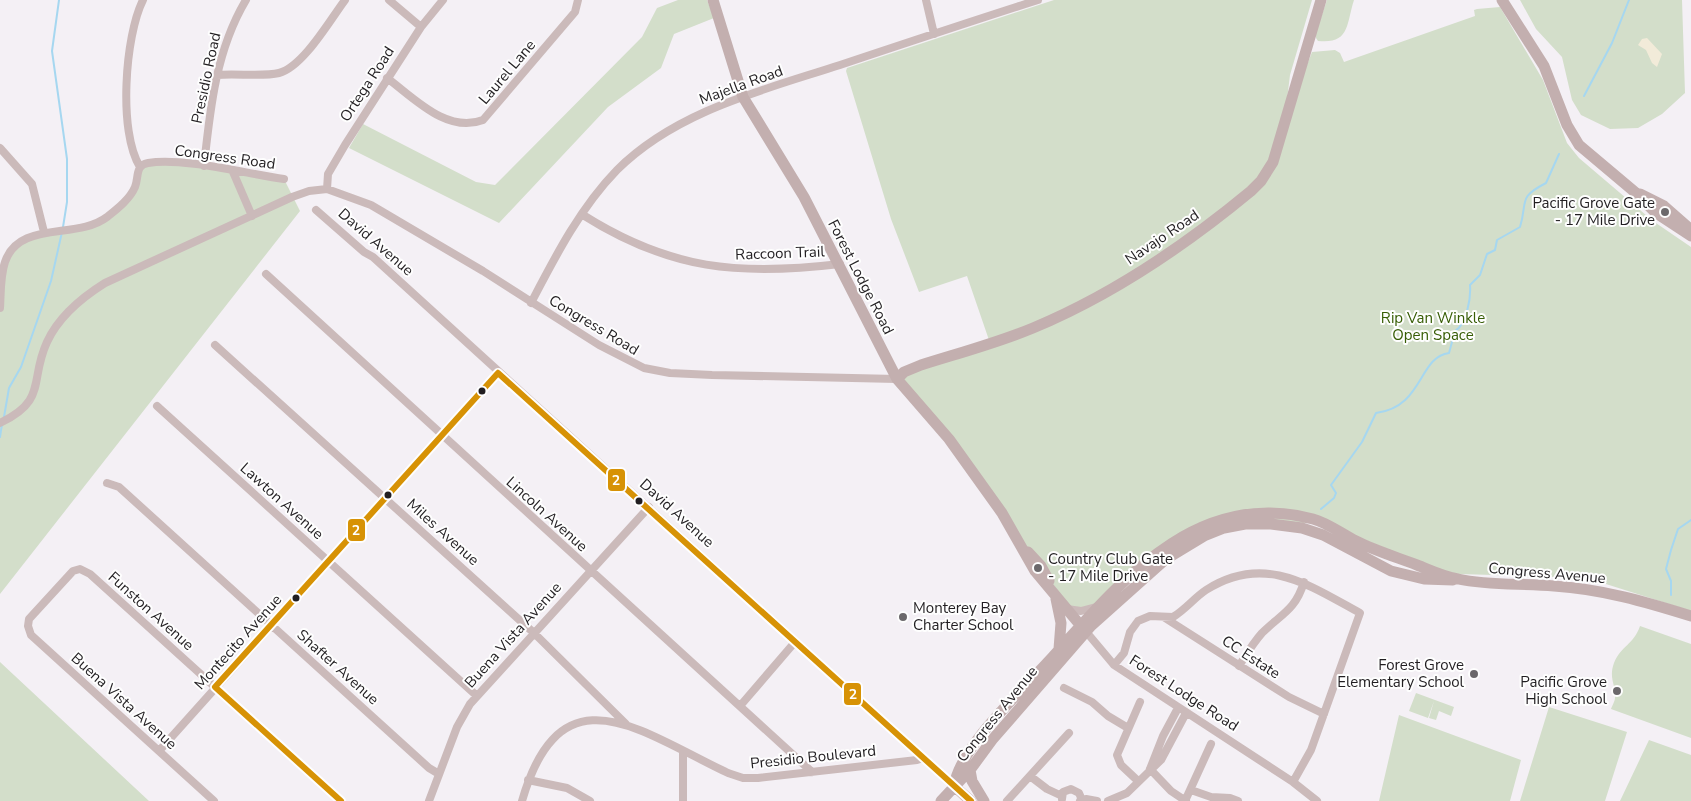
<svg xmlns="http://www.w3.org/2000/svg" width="1691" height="801" font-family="'Nunito Sans',sans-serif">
  <rect width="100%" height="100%" fill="#f4f0f5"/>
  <path fill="#d3deca" d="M 678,0 L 707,0 L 714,18 L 674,34 L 661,68 L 608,107 L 499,223 L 349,148 L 363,124 L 476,182 L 495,185 L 642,37 L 657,8 Z
    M 1054,0 L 1312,0 L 1290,75 L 1284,124 L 1312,52 L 1335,50 L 1340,53 L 1344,62 L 1475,16 L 1474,10 L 1477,9 L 1500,7 L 1543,80 L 1567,143 L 1579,158 L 1653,221 L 1691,247 L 1691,611 L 1587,578 L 1459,574 L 1439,570 L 1323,523 L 1207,523 L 1102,603 L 1072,611 L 1002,513 L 897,379 L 990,343 L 967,276 L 919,292 L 891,219 L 846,71 L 847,68 Z
    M 1327,0 L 1354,0 C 1346,25 1350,44 1318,41 L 1316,38 L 1316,32 Z
    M 1520,0 L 1682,0 L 1685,93 L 1662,114 L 1638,128 L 1610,129 L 1581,115 L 1572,100 L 1562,57 L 1536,29 Z
    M 161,161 L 284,179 L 300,211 L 0,594 L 0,308 L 9,253 L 30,237 L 88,228 L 126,200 L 140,167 Z
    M 1640,626 L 1691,644 L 1691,738 L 1611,709 C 1612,706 1615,701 1615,698 C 1617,687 1608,679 1614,663 C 1621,646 1634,644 1640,626 Z
    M 0,662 L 149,801 L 0,801 Z
    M 1416,693 L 1454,707 L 1451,716 L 1439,711 L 1436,720 L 1429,718 L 1434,701 L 1428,718 L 1409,711 Z
    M 1549,707 L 1627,732 L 1605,801 L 1520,801 Z
    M 1399,715 L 1521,760 L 1510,801 L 1379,801 Z
    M 1649,740 L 1691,755 L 1691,801 L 1620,801 Z"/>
  <path fill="#f2ebd9" d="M 1647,38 L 1662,54 L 1657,67 L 1652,63 L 1646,50 L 1638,45 L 1642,39 Z"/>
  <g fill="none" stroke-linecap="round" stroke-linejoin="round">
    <path stroke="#a6d7f0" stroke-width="2" d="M 59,0 L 52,51 L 67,159 L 67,202 L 63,227
      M 1584,96 L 1612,43 L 1629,0
      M 4,417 L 9,388 L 21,367 L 51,281 L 62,232
      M 0,437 L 2,424
      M 1321,509 L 1334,498 L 1336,493 L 1331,485 L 1362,442 L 1376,413 C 1424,407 1418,357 1449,353 L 1455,331 C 1467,324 1471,297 1470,285 L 1480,275 L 1487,254 L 1495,250 L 1497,240 L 1520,227 C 1528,201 1517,198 1546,183 L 1559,154
      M 1671,595 L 1671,581 L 1666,569 L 1671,550 L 1678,529 L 1691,520"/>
    <path stroke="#cbbaba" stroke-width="8" d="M 389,0 L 421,27
      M 926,0 L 934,34
      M 217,75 C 235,73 263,77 279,73 C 303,67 330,20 345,0
      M 387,78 C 414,98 447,134 483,120 L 575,12 L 578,0
      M 0,148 L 32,184 L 44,232
      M 204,166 C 210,109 216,50 246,0
      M 140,167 C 118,132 125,36 143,0
      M 233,172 L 252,216
      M 327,189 L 328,174 L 345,145 L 421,27 L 443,0
      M 316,210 L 364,252 L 373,257 L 954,786
      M 583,215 C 670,270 739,276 840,264
      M 266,274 L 812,772
      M 531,303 C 555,257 580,208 617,170 C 676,111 763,90 840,65 C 906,43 972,21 1038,0
      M 0,308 C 1,293 0,277 5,262 C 19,220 77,240 107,217 C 117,209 130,199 135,187 C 139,177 135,165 148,163 C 183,157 247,174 284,179
      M 215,345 L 534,633 L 626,724
      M 157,406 L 477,696
      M 0,423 C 48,400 29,381 47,342 C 59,316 81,298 105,283 L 292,197 L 309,191 L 327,189 L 371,205 L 483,271 L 599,345 L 644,368 L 670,373 L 712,375 L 897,379
      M 107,483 L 119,487 L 429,768 L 439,774
      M 1067,609 L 1081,611 L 1096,607
      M 1165,618 L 1289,697 L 1324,714
      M 1083,628 L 1114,665 L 1293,782 L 1317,801
      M 1114,665 L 1124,653 L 1130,632 L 1138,621 L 1150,616 L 1173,617 C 1186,609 1194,598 1206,590 C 1264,553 1309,585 1360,613 L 1311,750 L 1293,782
      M 1239,666 C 1246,655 1253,643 1262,633 C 1281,614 1295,611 1304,582
      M 1064,688 L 1092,702 L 1108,716 L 1128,728
      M 740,706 L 795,642
      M 159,751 L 498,373
      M 1150,769 L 1163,736 L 1178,708
      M 1150,769 L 1171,791 L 1186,801
      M 1030,776 L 1047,789 L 1062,796
      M 528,780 L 567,788 L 590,801
      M 1138,781 L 1121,765 L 1117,755 L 1140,702
      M 1191,790 L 1211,797 L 1230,798 L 1238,801
      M 1062,799 L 1063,792 L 1071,789 L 1079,793 L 1082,800
      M 214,801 L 31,635 L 28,626 L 29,619 L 73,571 L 80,569 L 90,574 L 341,801
      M 429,801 L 457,727 L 470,704 L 649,507
      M 522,801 C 561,666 641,732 728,773 L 743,778 L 758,778 L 917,760 L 923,758
      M 683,801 L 683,752
      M 1007,801 L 1069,733
      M 1080,801 L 1086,799 L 1097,801
      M 1108,801 L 1127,793 L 1161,760 L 1186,713
      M 1185,801 L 1211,744"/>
    <path stroke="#c3afaf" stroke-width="11" d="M 713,0 L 743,97 L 804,197 L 897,379 L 949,439 L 1002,513 L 1035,571 L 1081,626
      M 1502,0 L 1544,66 L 1567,125 L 1579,145 L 1636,193 L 1656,213 L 1691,236
      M 1640,194 L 1664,206 L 1690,229
      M 897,379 L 904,372 L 921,365 C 959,353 997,343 1033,328 C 1110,296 1187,244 1251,191 L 1261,181 L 1273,162 L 1321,0
      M 1028,552 L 1041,566 L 1049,581
      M 1056,599 L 1061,623 L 1059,649
      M 970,770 L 972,781 L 984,801
      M 954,786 C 961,745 1020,693 1048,662 C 1118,585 1195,487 1313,519 C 1328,523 1342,534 1356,541 C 1376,551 1396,557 1417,565 C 1430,570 1444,577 1458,579 C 1490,586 1522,583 1554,586 C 1602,589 1646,602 1691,616
      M 954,786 L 971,801
      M 941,801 L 970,770 L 992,740 L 1091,626 L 1166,559 L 1204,536 L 1224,528 L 1245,524 L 1271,524 L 1302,528 L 1323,535 L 1391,571 L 1424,579 L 1453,580"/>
    <g stroke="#fefefe" stroke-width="10">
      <path id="bus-1" d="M 498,373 L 971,801
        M 215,687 L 498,373
        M 215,687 L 341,801"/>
    </g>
    <use href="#bus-1" stroke="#d79205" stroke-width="6"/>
  </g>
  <g fill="#6b686b" stroke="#fefefe" stroke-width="2">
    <circle cx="1665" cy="212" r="5"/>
    <circle cx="1038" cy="568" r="5"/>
    <circle cx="903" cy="617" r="5"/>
    <circle cx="1474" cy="674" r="5"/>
    <circle cx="1617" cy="691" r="5"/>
  </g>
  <g fill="#211e21" stroke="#fefefe" stroke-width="2">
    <circle cx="482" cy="391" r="4.5"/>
    <circle cx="388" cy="495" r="4.5"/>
    <circle cx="639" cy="501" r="4.5"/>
    <circle cx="296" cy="598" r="4.5"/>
  </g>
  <g text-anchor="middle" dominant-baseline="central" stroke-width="4" stroke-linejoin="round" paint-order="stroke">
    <g font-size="15" fill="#211e21" stroke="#fefefe">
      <text transform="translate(507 72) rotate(-50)">Laurel Lane</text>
      <text transform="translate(206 78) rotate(-78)">Presidio Road</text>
      <text transform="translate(367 84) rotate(-57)">Ortega Road</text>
      <text transform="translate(741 85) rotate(-20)">Majella Road</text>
      <text transform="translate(225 157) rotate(8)">Congress Road</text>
      <text transform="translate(1162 237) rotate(-34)">Navajo Road</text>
      <text transform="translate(376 242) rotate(41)">David Avenue</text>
      <text transform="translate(780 253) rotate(-2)">Raccoon Trail</text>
      <text transform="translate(861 277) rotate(63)">Forest Lodge Road</text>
      <text transform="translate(594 325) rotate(31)">Congress Road</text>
      <text transform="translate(282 501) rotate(42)">Lawton Avenue</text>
      <text transform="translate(677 513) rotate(42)">David Avenue</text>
      <text transform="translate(547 514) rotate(42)">Lincoln Avenue</text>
      <text transform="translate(443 532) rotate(42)">Miles Avenue</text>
      <text transform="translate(1547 573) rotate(5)">Congress Avenue</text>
      <text transform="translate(151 611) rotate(42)">Funston Avenue</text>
      <text transform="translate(513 635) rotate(-48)">Buena Vista Avenue</text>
      <text transform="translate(238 642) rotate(-48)">Montecito Avenue</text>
      <text transform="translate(1251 657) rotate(33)">CC Estate</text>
      <text transform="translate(338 667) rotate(42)">Shafter Avenue</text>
      <text transform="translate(1184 693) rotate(33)">Forest Lodge Road</text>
      <text transform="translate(124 701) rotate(42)">Buena Vista Avenue</text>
      <text transform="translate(997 714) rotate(-51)">Congress Avenue</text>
      <text transform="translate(813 757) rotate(-6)">Presidio Boulevard</text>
    </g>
    <g font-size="15" fill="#211e21" stroke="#fefefe" text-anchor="end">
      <text x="1655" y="203">Pacific Grove Gate<tspan x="1655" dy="17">- 17 Mile Drive</tspan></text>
      <text x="1048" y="559" text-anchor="start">Country Club Gate<tspan x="1048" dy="17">- 17 Mile Drive</tspan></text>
      <text x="913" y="608" text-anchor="start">Monterey Bay<tspan x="913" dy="17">Charter School</tspan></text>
      <text x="1464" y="665">Forest Grove<tspan x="1464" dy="17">Elementary School</tspan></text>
      <text x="1607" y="682">Pacific Grove<tspan x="1607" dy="17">High School</tspan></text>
    </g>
    <g font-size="15" fill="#375d05" stroke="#fefefe">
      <text x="1433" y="318">Rip Van Winkle<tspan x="1433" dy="17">Open Space</tspan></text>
    </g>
  </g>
  <g stroke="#fefefe" stroke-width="2">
    <rect x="607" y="468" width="19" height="24" rx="5" fill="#d79205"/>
    <rect x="347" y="518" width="19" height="24" rx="5" fill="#d79205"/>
    <rect x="843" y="682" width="19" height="24" rx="5" fill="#d79205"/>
  </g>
  <g font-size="14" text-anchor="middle" font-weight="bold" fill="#fff">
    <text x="616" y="485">2</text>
    <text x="356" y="535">2</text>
    <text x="853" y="699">2</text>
  </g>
</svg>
